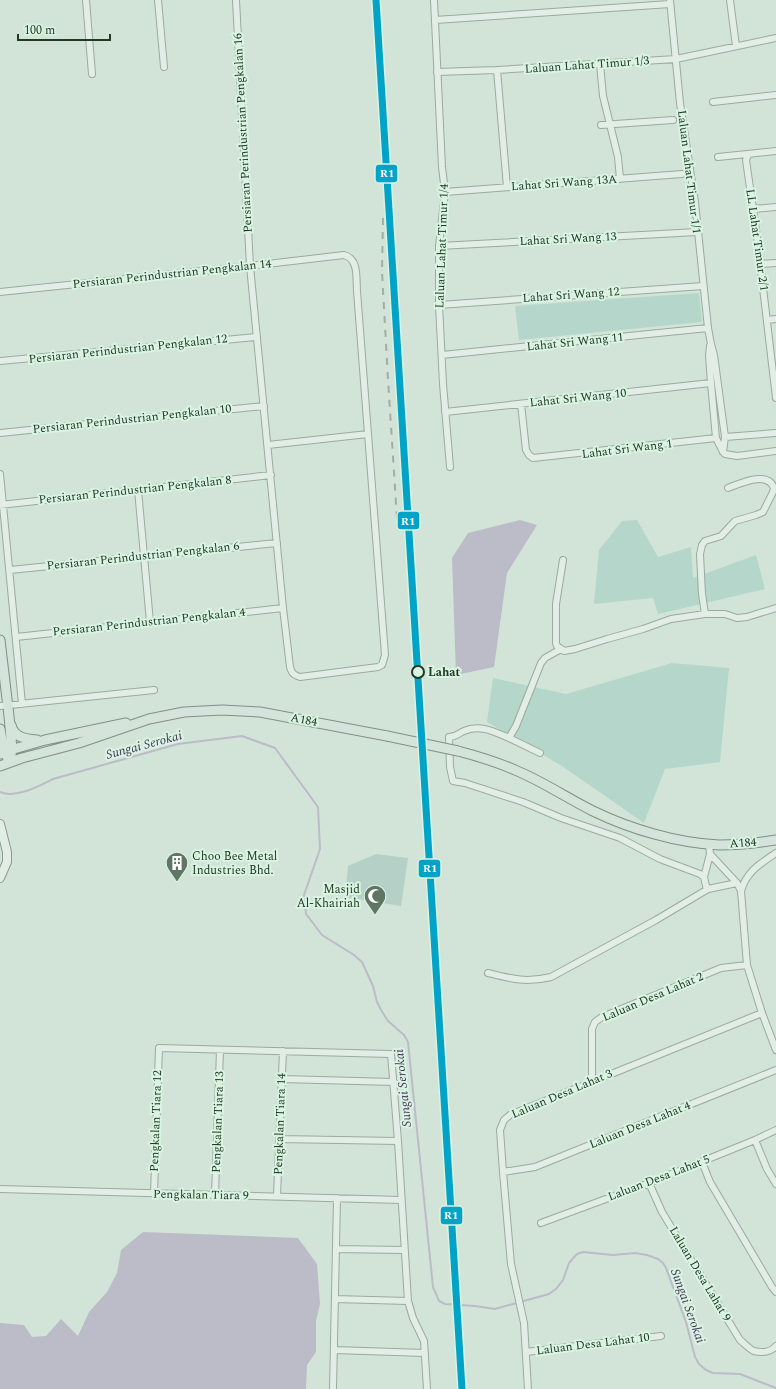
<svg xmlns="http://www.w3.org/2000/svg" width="776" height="1389" font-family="Spectral,serif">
  <rect width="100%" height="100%" fill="#d2e4d8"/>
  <path fill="#b5d6ca" d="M 699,293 L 702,322 L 519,340 L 515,306 Z
    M 637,520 L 658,557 L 691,547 L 693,578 L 756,555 L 765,589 L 658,614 L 653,598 L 594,604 L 599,550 L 622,521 Z
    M 672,663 L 729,668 L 720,762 L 665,769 L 644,823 L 562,766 L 487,722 L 493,678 L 566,694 Z"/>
  <path fill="#b5d0c6" d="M 376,854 L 408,858 L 401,906 L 345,897 L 348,866 Z"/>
  <path fill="#bcbbc8" d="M 520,520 L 537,525 L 507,573 L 494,667 L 456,675 L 452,558 L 468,533 Z
    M 143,1232 L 298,1238 L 317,1264 L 320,1304 L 316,1321 L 316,1352 L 307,1365 L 306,1389 L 0,1389 L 0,1323 L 24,1325 L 32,1337 L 46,1336 L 61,1319 L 78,1336 L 89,1312 L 107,1292 L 117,1273 L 121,1250 Z"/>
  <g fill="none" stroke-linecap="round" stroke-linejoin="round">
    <path stroke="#bcbbc8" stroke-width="2" d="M 0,792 C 15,799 39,786 53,779 L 178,744 L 242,736 L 275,748 L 318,807 L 320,849 L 304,895 L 306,914 L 322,935 L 354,955 L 362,962 L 373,986 L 377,1002 L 381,1010 L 388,1021 L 404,1035 L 408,1042 L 433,1287 L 439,1301 L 445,1304 L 475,1306 L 495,1309 L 549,1294 L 556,1289 L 563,1280 L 569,1263 L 577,1254 L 583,1252 L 613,1255 L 635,1253 L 647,1255 L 658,1259 L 663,1263 L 666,1268 L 686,1322 L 695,1357 L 699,1364 L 706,1370 L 713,1373 L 740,1374 L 776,1388"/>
    <g stroke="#9aaa9e" stroke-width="8">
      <path id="street" d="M 86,0 L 92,74
        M 158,0 L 164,67
        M 434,0 L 442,167 L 445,192 L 439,246 L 439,305 L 443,384 L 450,467
        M 670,0 L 680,103 L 695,202 L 708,328 L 711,344 L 714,355 L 725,437 L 723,452
        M 730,0 L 736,46
        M 435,20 L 670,4
        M 600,64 L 603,96 L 618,157 L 620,179
        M 497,70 L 507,187
        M 437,72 L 497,70 L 676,59 L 776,38
        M 713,102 L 776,95
        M 601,125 L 673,120
        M 748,155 L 746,160 L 757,237 L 776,398
        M 718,157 L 776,151
        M 445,192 L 682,174
        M 753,209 L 776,207
        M 439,246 L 697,232
        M 760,264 L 776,263
        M 0,292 L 250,266 L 344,255 C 359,259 356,278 357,291 L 385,655 L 382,665 L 378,667 L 300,677 C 294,675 292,674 290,667 L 283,608 L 250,266 L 236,0
        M 439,305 L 703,286
        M 767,320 L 776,319
        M 710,346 L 709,355 L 711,383 L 716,438 L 723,452 L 725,454 L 737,456 L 776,451
        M 442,355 L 708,328
        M 0,361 L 257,337
        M 521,404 L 526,450 L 529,455 L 533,458 L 716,438
        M 445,412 L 711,383
        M 0,433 L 264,406
        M 725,437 L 776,433
        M 268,445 L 368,434
        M 0,474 L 22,704
        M 138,490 L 150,622
        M 0,505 L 271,475
        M 563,560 L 556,604 L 556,643 L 557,646 L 564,651 L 575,649 L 607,639 L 643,629 L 671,619 L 705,614 L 725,614 L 737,618 L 747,617 L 776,608
        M 10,570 L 277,543
        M 705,614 L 702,594 L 700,554 L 702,545 L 705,541 L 721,536 L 735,521 L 756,515 L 763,512 L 773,492 L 774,488 C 768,470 739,484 728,488
        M 16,637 L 283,608
        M 561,649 L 545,658 L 541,663 L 516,726 L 509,738 C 495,732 480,724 464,731 C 459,733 456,737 449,737 L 450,767 L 453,781 L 465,783 L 523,802 L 561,818 L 620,838 L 660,859 L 700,874 L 704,877 L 706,886 L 708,889 L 737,883
        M 0,706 L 154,690
        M 509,738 L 540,753
        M 709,844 L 710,854 L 737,883 L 741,891 L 747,965 L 762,1013 L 776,1050
        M 704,877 L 710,854
        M 741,891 C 746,872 761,863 776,853
        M 488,973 C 512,979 526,983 551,977 L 656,920 L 708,889
        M 282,1079 L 394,1082
        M 592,1082 L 592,1029 L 595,1022 L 602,1017 L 721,968 L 747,965
        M 280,1139 L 398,1141
        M 755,1140 L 767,1169 L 776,1184
        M 702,1162 L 710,1182 L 772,1287 L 776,1292
        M 503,1172 L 535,1167 L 776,1070
        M 649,1183 L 662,1212 L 740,1340 C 744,1343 749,1349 754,1351 C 762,1353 771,1352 776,1346
        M 0,1189 L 401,1200
        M 154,1194 L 159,1048 L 391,1054 L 398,1141 L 408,1301 L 413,1318 L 424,1341 L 427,1389
        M 215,1195 L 220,1050
        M 277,1196 L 283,1051
        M 541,1223 L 649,1183 L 755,1140 L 776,1130
        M 336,1249 L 404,1250
        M 335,1299 L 408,1301
        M 334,1350 L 425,1353
        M 526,1352 L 661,1336
        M 333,1389 L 337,1198
        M 528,1389 L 524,1323 L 511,1264 L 503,1172 L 500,1130 L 504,1120 L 510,1115 L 762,1013"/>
    </g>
    <g stroke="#8a9a8e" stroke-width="10">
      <path id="secondary" d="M 0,824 L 7,852 L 7,862 L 0,878"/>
    </g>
    <g stroke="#819084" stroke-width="11">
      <path id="primary" d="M 0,640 L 9,716 L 12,749 L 11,755
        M 11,725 C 14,738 26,739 37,740
        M 0,729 L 3,745 L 7,757
        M 458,751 C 477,756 497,762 515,770 C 542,781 567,798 593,811 C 630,829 677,843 719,845 C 738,845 757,843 776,840
        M 0,754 L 14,749 L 45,740 L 126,723
        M 0,766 L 22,758 L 79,743 L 149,719 L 184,712 L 222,710 L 260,712 L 387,736"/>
    </g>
    <use href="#street" stroke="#e2ede6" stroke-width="6"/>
    <use href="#secondary" stroke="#e2ede6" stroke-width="8"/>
    <use href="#primary" stroke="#d5e4da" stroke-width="9"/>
    <path stroke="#a2ada5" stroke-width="2" stroke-dasharray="7 7" stroke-linecap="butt" d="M 383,218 L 382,272 L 388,379 L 397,519"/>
    <g stroke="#819084" stroke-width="11" stroke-linecap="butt">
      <path id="primary-bridge" d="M 387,736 L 458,751"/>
    </g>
    <use href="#primary-bridge" stroke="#d5e4da" stroke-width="9"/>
    <g stroke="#d9f4e2" stroke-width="10">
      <path id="rail-1" d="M 376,0 L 462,1389"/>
    </g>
    <use href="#rail-1" stroke="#02a3c6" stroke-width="7"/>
  </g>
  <defs>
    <g id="building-pin" transform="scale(1.15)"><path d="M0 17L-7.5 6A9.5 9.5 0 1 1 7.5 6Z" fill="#607563" stroke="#d9f4e2"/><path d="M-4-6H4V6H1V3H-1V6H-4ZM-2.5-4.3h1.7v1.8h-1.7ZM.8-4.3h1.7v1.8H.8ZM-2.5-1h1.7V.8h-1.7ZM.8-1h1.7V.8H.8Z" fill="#fff"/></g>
    <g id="mosque-pin" transform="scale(1.15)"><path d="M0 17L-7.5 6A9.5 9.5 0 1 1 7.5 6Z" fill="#607563" stroke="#d9f4e2"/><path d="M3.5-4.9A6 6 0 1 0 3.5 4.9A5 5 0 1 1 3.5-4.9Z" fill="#fff"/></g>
  </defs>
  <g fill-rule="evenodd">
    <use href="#building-pin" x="177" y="863"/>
    <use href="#mosque-pin" x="375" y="896"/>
  </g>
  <circle fill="#d9f4e2" stroke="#223924" stroke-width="2" cx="418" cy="672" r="6"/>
  <g text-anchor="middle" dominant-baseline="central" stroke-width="4" stroke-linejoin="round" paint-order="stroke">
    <g font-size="12" fill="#223924" stroke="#d9f4e2">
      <text transform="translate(587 65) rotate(-4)">Laluan Lahat Timur 1/3</text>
      <text transform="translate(243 133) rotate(-93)">Persiaran Perindustrian Pengkalan 16</text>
      <text transform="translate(689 172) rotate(83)">Laluan Lahat Timur 1/1</text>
      <text transform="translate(564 183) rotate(-4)">Lahat Sri Wang 13A</text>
      <text transform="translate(568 239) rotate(-3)">Lahat Sri Wang 13</text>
      <text transform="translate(757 240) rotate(82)">LL Lahat Timur 2/1</text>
      <text transform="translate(442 246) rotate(-88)">Laluan Lahat Timur 1/4</text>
      <text transform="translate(172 274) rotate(-6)">Persiaran Perindustrian Pengkalan 14</text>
      <text transform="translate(571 295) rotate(-4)">Lahat Sri Wang 12</text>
      <text transform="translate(575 342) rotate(-6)">Lahat Sri Wang 11</text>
      <text transform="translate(128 349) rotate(-6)">Persiaran Perindustrian Pengkalan 12</text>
      <text transform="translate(578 398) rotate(-6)">Lahat Sri Wang 10</text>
      <text transform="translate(132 419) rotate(-6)">Persiaran Perindustrian Pengkalan 10</text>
      <text transform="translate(627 449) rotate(-7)">Lahat Sri Wang 1</text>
      <text transform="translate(135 490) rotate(-6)">Persiaran Perindustrian Pengkalan 8</text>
      <text transform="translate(143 556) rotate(-6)">Persiaran Perindustrian Pengkalan 6</text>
      <text transform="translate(149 622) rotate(-6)">Persiaran Perindustrian Pengkalan 4</text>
      <text transform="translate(304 720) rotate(10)">A184</text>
      <text transform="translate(743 843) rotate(-4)">A184</text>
      <text transform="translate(653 997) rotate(-23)">Laluan Desa Lahat 2</text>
      <text transform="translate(562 1094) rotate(-23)">Laluan Desa Lahat 3</text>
      <text transform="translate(156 1121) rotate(-88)">Pengkalan Tiara 12</text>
      <text transform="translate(218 1122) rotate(-88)">Pengkalan Tiara 13</text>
      <text transform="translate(280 1124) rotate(-88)">Pengkalan Tiara 14</text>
      <text transform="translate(640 1125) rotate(-22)">Laluan Desa Lahat 4</text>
      <text transform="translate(659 1178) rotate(-21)">Laluan Desa Lahat 5</text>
      <text transform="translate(201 1195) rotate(1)">Pengkalan Tiara 9</text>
      <text transform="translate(700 1274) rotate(59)">Laluan Desa Lahat 9</text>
      <text transform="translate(593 1344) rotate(-7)">Laluan Desa Lahat 10</text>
    </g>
    <g font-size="12" font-weight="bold" fill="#223924" stroke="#d9f4e2" text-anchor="start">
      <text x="428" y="672">Lahat</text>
    </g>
    <g font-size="12" fill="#223924" stroke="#d9f4e2" text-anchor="start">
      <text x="192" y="856">Choo Bee Metal<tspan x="192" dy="14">Industries Bhd.</tspan></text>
      <text x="360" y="889" text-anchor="end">Masjid<tspan x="360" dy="14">Al-Khairiah</tspan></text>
    </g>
    <g font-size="13" font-style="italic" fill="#473258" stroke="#d9f4e2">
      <text transform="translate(144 745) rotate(-15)">Sungai Serokai</text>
      <text transform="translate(403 1088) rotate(-96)">Sungai Serokai</text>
      <text transform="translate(688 1306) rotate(70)">Sungai Serokai</text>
    </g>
  </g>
  <g stroke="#d9f4e2" stroke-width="1.5">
    <rect x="375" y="164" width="23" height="19" rx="4" fill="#02a3c6"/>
    <rect x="397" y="511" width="23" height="19" rx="4" fill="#02a3c6"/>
    <rect x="418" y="859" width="23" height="19" rx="4" fill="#02a3c6"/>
    <rect x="440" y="1206" width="23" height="19" rx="4" fill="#02a3c6"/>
  </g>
  <g font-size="11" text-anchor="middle" font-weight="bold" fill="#fff">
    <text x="387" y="177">R1</text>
    <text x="408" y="525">R1</text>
    <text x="430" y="872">R1</text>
    <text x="451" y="1219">R1</text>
  </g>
  <path d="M18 34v6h92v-6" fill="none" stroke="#223924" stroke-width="2"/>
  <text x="24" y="34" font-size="12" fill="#223924" stroke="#d9f4e2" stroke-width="3" paint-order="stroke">100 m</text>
</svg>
